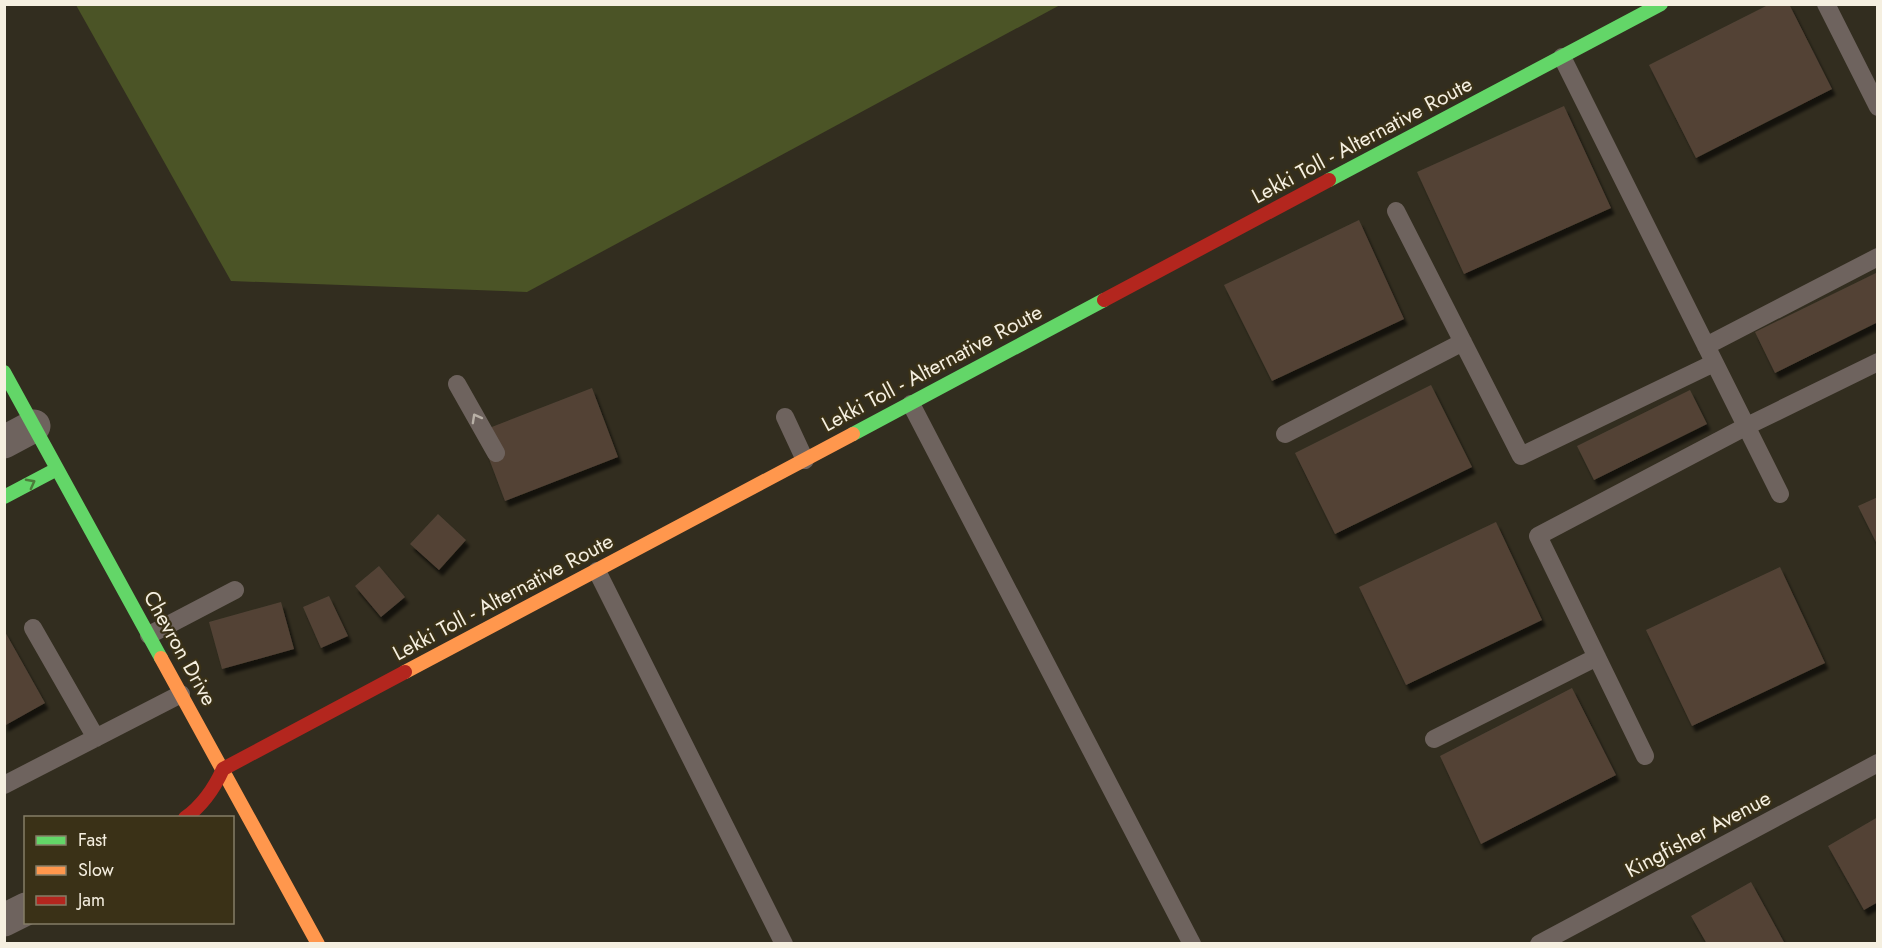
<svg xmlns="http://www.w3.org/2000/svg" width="1882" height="948" font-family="Jost,sans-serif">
  <defs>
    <filter id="shadow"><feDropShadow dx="3.5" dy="6" stdDeviation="1.5" flood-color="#0009"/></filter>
  </defs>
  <rect width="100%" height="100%" fill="#322d1f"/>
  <path fill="#4b5426" d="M 76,5 L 1060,5 L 527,292 L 231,281 Z"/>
  <path fill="#524336" filter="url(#shadow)" d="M 1770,4 L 1789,4 L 1832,89 L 1696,158 L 1649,65 Z
    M 1564,106 L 1611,208 L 1464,274 L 1417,172 Z
    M 1359,220 L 1404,319 L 1272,381 L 1224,285 Z
    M 1878,272 L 1878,322 L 1775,373 L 1755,332 Z
    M 1431,385 L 1472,467 L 1335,534 L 1295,453 Z
    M 592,388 L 618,457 L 505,501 L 479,432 Z
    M 1690,390 L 1707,424 L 1594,480 L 1577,446 Z
    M 1878,497 L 1878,546 L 1858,506 Z
    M 438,514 L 466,540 L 439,570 L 410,544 Z
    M 1496,522 L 1542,620 L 1406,685 L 1359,587 Z
    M 379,566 L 405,597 L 381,617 L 355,586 Z
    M 1780,567 L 1825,663 L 1692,726 L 1646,630 Z
    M 329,596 L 348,636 L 321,648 L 303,607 Z
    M 281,602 L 294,649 L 222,669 L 209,622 Z
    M 4,630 L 45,703 L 4,726 Z
    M 1572,688 L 1616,775 L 1481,844 L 1440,756 Z
    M 1878,817 L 1878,902 L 1864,910 L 1828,846 Z
    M 1751,882 L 1785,944 L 1707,944 L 1691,916 Z"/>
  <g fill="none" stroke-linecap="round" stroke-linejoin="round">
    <path stroke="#6e635e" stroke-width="18" d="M 1826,4 L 1878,107
      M 1562,57 L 1780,494
      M 1396,211 L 1521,456 L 1714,363
      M 1706,346 L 1878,257
      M 457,384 L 496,453
      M 911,404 L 1192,944
      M 785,417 L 805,460
      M 1285,434 L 1463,342
      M 597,571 L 784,944
      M 33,628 L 96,738
      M 149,635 L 235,590
      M 1434,739 L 1597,657
      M 1645,756 L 1538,536 L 1745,427 L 1878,362
      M 4,785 L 181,694
      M 1539,944 L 1878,763"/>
    <path stroke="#6e635e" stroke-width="33" d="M 4,442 L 34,426
      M 4,920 L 26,909"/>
    <path stroke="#63d668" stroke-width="14" d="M 1329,180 L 1661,4
      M 4,372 L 161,658
      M 853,434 L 1104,300
      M 4,497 L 57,469"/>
    <path stroke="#ff974d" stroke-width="14" d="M 161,658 L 318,944
      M 405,672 L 853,434"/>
    <path stroke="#b3261e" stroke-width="14" d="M 1104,300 L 1329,180
      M 185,818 C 203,805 214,789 223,769 L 405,672"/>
  </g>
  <defs><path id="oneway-chevron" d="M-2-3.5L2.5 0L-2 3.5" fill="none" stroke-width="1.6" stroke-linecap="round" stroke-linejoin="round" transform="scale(1.5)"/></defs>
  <use stroke="#b8b0a6" href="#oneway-chevron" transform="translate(476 418) rotate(-119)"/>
  <use stroke="#4c7b3b" href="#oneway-chevron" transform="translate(31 483) rotate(-28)"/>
  <g text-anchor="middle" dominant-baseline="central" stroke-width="4.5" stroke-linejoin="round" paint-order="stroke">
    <g font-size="21" fill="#f5efe0" stroke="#3a3117">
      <text transform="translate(1362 140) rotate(-28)">Lekki Toll - Alternative Route</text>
      <text transform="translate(932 368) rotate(-28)">Lekki Toll - Alternative Route</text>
      <text transform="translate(503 597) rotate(-28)">Lekki Toll - Alternative Route</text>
      <text transform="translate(180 648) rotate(61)">Chevron Drive</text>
      <text transform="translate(1698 834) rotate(-28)">Kingfisher Avenue</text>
    </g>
  </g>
  <rect width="1882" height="948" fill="none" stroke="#f5efe0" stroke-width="12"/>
  <rect x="24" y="816" width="210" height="108" fill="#3a3117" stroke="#857d67" stroke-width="1.5"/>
  <rect x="36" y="836" width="30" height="9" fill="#63d668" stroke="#857d67" stroke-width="1.5"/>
  <text x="78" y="846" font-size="18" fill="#f5efe0">Fast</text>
  <rect x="36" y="866" width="30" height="9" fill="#ff974d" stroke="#857d67" stroke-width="1.5"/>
  <text x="78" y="876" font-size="18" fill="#f5efe0">Slow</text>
  <rect x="36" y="896" width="30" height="9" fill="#b3261e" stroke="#857d67" stroke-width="1.5"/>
  <text x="78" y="906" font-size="18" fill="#f5efe0">Jam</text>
</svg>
